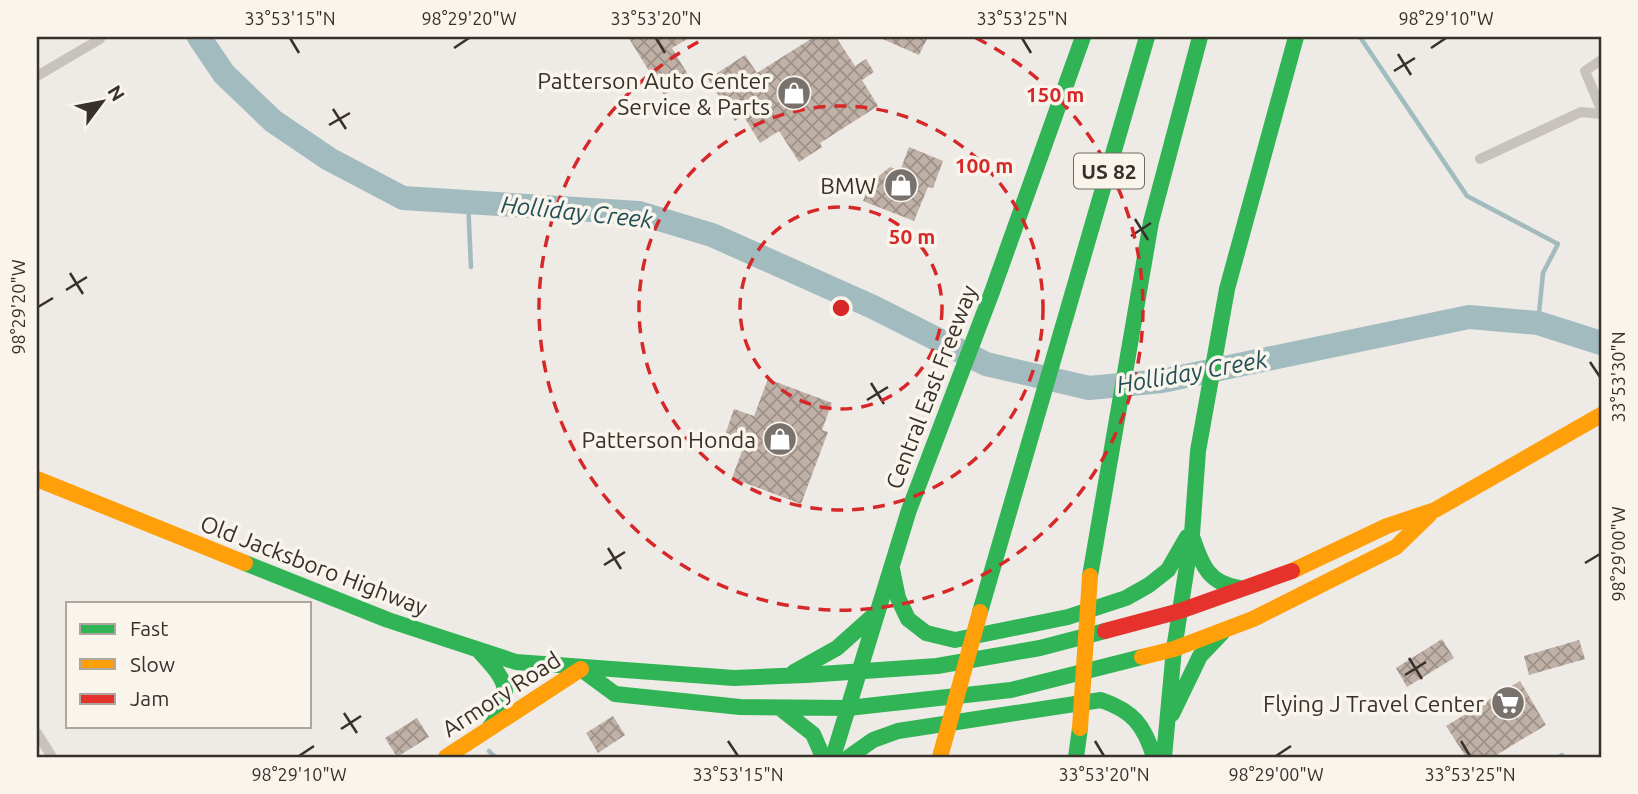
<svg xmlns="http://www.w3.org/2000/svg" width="1638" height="794" font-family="Ubuntu,sans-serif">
  <defs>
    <pattern id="building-cross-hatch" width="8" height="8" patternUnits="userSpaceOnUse" patternTransform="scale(1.75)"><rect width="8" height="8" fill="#c0b1a7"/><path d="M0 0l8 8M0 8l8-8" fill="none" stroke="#9d9088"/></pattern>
  </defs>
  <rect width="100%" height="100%" fill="#eeeae5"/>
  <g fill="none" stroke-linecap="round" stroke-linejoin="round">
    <path stroke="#a2bbbe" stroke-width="4.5" d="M 1360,37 L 1467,196 L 1558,244 L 1543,273 L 1538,323
      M 468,201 L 471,267
      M 489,751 L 495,757
      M 1559,757 L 1562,755"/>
    <path stroke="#a2bbbe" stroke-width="24" d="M 199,37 L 224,74 L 273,121 L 329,159 L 403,198 L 639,213 L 712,235 L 873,307 L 986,364 L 1089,388 L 1162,381 L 1469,317 L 1538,323 L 1601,343"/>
  </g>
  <path fill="url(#building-cross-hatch)" d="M 628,37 L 691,37 L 672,48 L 690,78 L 664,95 Z
    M 814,37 L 836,37 L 855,66 L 866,59 L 874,72 L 862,80 L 878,106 L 820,143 L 822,147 L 799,162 L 779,131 L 760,143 L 743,115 L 735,121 L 708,79 L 745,55 L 757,73 Z
    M 878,37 L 928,37 L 919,55 Z
    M 909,147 L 943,161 L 933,188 L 928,187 L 914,221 L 863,201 L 870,183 L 890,167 L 900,171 Z
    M 768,379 L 832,403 L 822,430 L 828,432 L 801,504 L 732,478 L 745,443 L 725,435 L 734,409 L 754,416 Z
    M 1442,639 L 1454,658 L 1407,687 L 1396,668 Z
    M 1579,640 L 1585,659 L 1529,675 L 1524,656 Z
    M 1520,681 L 1546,725 L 1493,757 L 1466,757 L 1446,726 Z
    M 613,716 L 625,735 L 598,753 L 586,733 Z
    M 417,718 L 429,737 L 397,757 L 385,738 Z"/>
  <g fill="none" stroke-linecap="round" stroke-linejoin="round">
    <path stroke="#c7c2bd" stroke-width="10" d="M 1601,60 L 1585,71 L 1601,109
      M 37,76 L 100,39
      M 1480,159 L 1581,112 L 1601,114
      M 37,733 L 52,757"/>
    <path stroke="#30b455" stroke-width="16" d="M 1193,539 C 1202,566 1209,583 1239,588
      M 245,563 L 388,620 L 516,662 L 734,678 L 806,675 L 937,666 L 1040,648 L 1105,631
      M 892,569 L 898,598 L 908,619 L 926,633 L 955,640 L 1068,617 L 1126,598 L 1149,585 L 1168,570 L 1187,537
      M 1090,576 L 1151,222 L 1200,37
      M 980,612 L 1147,37
      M 480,652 C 507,681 515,693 490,727
      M 581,669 L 615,694 L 740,707 L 848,708 L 1011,690 L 1142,657
      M 794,672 L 837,648 L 874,615
      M 781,709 L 813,734 L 823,757
      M 1172,714 L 1200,656 L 1222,633
      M 833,757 L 909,510 L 992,292 L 1083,37
      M 849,757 L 873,740 L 898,731 L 1101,700 C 1133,711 1144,725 1154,757
      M 1076,757 L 1080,728
      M 1164,757 L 1174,649 L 1192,534 L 1198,451 L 1227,289 L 1296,37"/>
    <path stroke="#ff9f0a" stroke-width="16" d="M 37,479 L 245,563
      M 1292,571 L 1387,526 L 1435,510 L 1601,415
      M 1142,657 L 1174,649 L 1253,619 L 1396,547 L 1430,514
      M 446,757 L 581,669"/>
    <path stroke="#e5322d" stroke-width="16" d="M 1105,631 L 1180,611 L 1292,571"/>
    <path stroke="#ff9f0a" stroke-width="16" d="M 1080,728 L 1090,576
      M 940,757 L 980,612"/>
  </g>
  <path fill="none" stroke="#38302b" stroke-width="2.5" d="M 290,38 L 299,53M 656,38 L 665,53M 1022,38 L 1031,53M 454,48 L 469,38M 1431,48 L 1446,38M 1398,54 L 1411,75M 1394,71 L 1415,58M 333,109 L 346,129M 329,125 L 350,113M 1135,219 L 1148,240M 1131,236 L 1151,223M 70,273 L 83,294M 66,290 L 87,277M 38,307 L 53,298M 1590,362 L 1600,377M 871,383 L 884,404M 867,400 L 888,387M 608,548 L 621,569M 1585,563 L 1600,554M 604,565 L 625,552M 1409,658 L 1422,679M 1405,675 L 1426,662M 344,713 L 357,733M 341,729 L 361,716M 728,741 L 738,756M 1095,741 L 1104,756M 1461,741 L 1470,756M 299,756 L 314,746M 1276,756 L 1291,746"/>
  <g fill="none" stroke="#d62828" stroke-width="3.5" stroke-dasharray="12 9">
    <circle cx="841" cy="308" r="101"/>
    <circle cx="841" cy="308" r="202"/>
    <path d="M976 38A302 302 0 1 1 706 38"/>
  </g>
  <defs>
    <g id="shop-disc" transform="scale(1.75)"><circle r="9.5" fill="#78716c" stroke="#f9f5ed"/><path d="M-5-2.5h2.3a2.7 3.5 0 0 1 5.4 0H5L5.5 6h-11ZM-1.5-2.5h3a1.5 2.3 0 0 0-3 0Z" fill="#fff"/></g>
    <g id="supermarket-disc" transform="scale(1.75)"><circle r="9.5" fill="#78716c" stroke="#f9f5ed"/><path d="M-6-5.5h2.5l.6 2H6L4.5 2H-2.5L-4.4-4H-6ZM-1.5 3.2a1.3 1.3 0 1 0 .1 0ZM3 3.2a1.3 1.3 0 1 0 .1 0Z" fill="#fff"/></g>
  </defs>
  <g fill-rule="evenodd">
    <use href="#shop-disc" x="794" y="93"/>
    <use href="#shop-disc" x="901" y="185"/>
    <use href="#shop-disc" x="780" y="439"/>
    <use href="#supermarket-disc" x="1508" y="703"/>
  </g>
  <g text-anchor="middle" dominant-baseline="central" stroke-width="7" stroke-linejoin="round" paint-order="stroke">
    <rect fill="#f9f5ed" stroke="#726b65" stroke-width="2" x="1074" y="153.5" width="70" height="35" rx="5"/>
    <g font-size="21" font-weight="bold" fill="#38302b">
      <text x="1109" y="171">US 82</text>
    </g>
    <g font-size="23" fill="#38302b" stroke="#f9f5ed" text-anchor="end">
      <text x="770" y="80">Patterson Auto Center<tspan x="770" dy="26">Service &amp; Parts</tspan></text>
      <text x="876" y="185">BMW</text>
      <text x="756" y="439">Patterson Honda</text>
      <text x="1484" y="703">Flying J Travel Center</text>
    </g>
    <g font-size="23" fill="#38302b" stroke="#f9f5ed">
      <text transform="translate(931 387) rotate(-69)">Central East Freeway</text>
      <text transform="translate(314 565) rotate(21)">Old Jacksboro Highway</text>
      <text transform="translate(501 694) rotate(-33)">Armory Road</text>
    </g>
    <g font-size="24" font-style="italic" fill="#234f57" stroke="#f9f5ed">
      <text transform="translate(577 212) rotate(6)">Holliday Creek</text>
      <text transform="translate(1192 372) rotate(-10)">Holliday Creek</text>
    </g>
  </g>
  <circle cx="841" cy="308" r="10" fill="#d62828" stroke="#f9f5ed" stroke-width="3.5"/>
  <g font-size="21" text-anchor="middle" font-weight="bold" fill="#d62828" stroke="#f9f5ed" stroke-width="7" stroke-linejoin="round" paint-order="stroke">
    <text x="1055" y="102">150 m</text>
    <text x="984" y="173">100 m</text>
    <text x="912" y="244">50 m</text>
  </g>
  <rect width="1638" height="794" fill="none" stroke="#f9f5ed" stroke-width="77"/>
  <rect x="66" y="602" width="245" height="126" fill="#f9f5ed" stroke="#aca69f" stroke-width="2"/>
  <rect x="80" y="624" width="35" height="10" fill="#30b455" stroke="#aca69f" stroke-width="2"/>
  <text x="130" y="636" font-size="21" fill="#38302b">Fast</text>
  <rect x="80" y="659" width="35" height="10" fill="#ff9f0a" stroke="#aca69f" stroke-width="2"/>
  <text x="130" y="672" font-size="21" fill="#38302b">Slow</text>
  <rect x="80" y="694" width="35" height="10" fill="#e5322d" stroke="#aca69f" stroke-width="2"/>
  <text x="130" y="706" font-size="21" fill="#38302b">Jam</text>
  <g transform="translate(102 102) rotate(58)" stroke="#f9f5ed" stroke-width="5" paint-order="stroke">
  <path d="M0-5L12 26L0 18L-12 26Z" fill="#38302b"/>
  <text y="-10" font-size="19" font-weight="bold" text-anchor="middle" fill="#38302b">N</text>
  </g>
  <rect x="38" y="38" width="1562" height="718" fill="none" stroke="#38302b" stroke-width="2.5"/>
  <g font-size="18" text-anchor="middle" fill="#38302b">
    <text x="290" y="25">33°53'15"N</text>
    <text x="469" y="25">98°29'20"W</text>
    <text x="656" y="25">33°53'20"N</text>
    <text x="1022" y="25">33°53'25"N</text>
    <text x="1446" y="25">98°29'10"W</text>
    <text transform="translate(19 307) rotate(-90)" y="6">98°29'20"W</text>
    <text transform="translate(1619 377) rotate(-90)" y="6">33°53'30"N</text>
    <text transform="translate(1619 554) rotate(-90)" y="6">98°29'00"W</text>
    <text x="299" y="781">98°29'10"W</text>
    <text x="738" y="781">33°53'15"N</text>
    <text x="1104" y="781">33°53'20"N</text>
    <text x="1276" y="781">98°29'00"W</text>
    <text x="1470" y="781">33°53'25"N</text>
  </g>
</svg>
